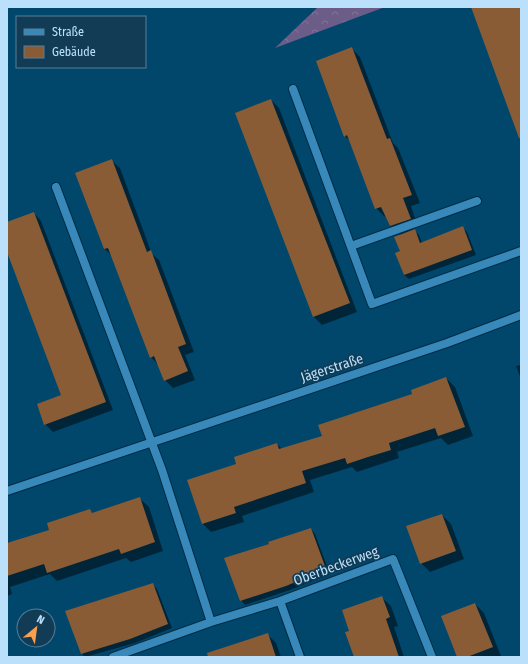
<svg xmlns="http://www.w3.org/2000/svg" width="528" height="664" font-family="'Fira Sans Condensed',sans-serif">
  <defs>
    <pattern id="forest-crowns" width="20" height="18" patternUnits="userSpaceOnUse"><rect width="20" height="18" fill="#6c5c88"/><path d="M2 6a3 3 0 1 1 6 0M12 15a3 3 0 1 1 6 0" fill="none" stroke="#7f739a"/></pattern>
  </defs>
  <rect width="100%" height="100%" fill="#01476b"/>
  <path fill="url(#forest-crowns)" d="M 318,7 L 385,7 L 275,48 Z"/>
  <path fill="#0007" d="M 352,49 L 360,57 L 393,143 L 398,148 L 420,203 L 411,206 L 418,227 L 413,229 L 419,235 L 422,243 L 462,227 L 467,232 L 476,255 L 409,279 L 404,275 L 396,253 L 401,252 L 400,235 L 390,226 L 386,216 L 385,217 L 376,208 L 351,142 L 345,136 Z
    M 271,100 L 279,108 L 357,312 L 322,325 L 314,317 L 236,113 Z
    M 111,160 L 120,168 L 152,254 L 159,260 L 194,352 L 185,355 L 195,380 L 173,388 L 165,380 L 159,366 L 151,357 L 112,256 L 105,249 Z
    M 34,213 L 41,221 L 113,410 L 53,432 L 45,424 L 63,396 L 7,248 L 7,223 Z
    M 521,365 L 521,379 L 516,366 Z
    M 446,378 L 455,387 L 473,436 L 448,445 L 441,438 L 397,452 L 399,458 L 357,472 L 352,467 L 310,480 L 314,492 L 242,516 L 244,522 L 211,532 L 203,524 L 237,465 L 277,444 L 282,449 L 323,437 Z
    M 140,499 L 149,507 L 163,551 L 131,562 L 126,558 L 57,581 L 50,574 L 10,587 L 12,594 L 7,596 L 7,540 L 10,543 L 50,531 L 90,510 L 93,514 Z
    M 442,515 L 451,524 L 464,559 L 430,572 L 421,563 Z
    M 311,529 L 315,534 L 330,574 L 290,590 L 245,605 L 241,600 Z
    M 153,585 L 157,589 L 172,628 L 135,643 L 85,657 L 82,654 Z
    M 382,598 L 391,606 L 398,626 L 394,627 L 404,657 L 355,657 L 351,632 Z
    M 475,604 L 484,613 L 501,656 L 458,657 Z
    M 267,634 L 276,643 L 281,657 L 232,657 Z"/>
  <path fill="#895c35" d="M 471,7 L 521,7 L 521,138 L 519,138 Z
    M 352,47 L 387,139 L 390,138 L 412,195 L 403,198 L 411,219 L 390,226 L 381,207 L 375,209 L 347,135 L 344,137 L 316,61 Z
    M 271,99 L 350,303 L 313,317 L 235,113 Z
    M 112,159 L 147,252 L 151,250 L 186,344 L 178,347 L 188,371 L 164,381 L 154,356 L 150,358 L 108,248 L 104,249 L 75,173 Z
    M 34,212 L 106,402 L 44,425 L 37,404 L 61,395 L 7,252 L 7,222 Z
    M 463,226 L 472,250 L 404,275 L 395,253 L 400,251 L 394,237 L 415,229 L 420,243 Z
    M 446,377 L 465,427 L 438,436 L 435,428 L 389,443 L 391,450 L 368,457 L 347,464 L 345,458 L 302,471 L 306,483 L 234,507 L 236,513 L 202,524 L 187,480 L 236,464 L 234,457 L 277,443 L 279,449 L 322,436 L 318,425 L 412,394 L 411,390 Z
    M 140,497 L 155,542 L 121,554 L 119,549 L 47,573 L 44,564 L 7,576 L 7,543 L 49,530 L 47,523 L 90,509 L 92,513 Z
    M 442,514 L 456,551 L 420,564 L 406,526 Z
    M 311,528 L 326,569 L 286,586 L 240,601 L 224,558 L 269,544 L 268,542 Z
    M 153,583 L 168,624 L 130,639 L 81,654 L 65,611 Z
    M 382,596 L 390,617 L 386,619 L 399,657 L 354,657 L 345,632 L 349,631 L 342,610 Z
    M 475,603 L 493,647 L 467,657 L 457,657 L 441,616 Z
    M 268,633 L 276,657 L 208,657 L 207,653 Z"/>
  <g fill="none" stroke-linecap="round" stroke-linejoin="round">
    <g stroke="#002c45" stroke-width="10">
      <path id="minor" d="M 293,89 L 372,304 L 521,251
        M 56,187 L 162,470 L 211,622
        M 351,246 L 477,201
        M 280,601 L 300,657
        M 113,657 L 211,622 L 280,601 L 393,559 L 432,657"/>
    </g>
    <g stroke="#002c45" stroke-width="10">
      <path id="tertiary" d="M 7,491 L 447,343 L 521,315"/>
    </g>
    <use href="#minor" stroke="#3988ba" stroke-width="8"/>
    <use href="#tertiary" stroke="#3988ba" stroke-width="8"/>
  </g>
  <g text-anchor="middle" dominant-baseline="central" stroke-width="3.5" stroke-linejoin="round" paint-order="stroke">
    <g font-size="14" fill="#bbe0fb" stroke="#123c56">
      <text transform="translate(332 368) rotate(-18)">Jägerstraße</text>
      <text transform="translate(336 566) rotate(-20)">Oberbeckerweg</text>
    </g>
  </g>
  <rect width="528" height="664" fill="none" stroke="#bbe0fb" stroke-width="16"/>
  <rect x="16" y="16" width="130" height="52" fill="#123c56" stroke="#567e98"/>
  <rect x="24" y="29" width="20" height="6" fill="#3988ba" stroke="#567e98"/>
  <text x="52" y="36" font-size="12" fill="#bbe0fb">Straße</text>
  <rect x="24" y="46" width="20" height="12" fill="#895c35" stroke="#567e98"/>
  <text x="52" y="56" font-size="12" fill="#bbe0fb">Gebäude</text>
  <g transform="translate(36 628) rotate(29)"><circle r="19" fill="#123c56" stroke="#567e98"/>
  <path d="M0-3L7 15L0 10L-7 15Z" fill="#fa9f4e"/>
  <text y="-6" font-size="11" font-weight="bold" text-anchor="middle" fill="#bbe0fb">N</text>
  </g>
</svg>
